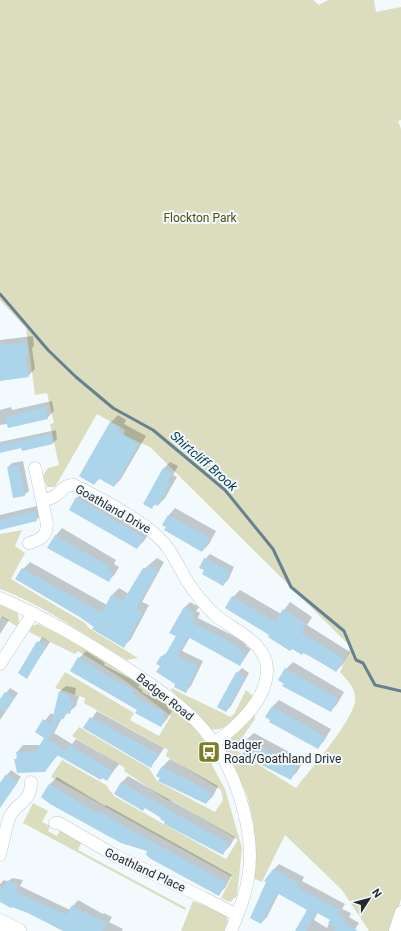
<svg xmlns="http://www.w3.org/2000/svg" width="401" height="931" font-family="Roboto,sans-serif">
  <rect width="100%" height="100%" fill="#f2fafe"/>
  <path fill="#dbddbe" d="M 0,0 L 313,0 L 319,5 L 328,0 L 374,0 L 376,12 L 401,7 L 401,120 L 398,121 L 401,129 L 401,899 L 391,931 L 369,931 L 342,890 L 285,835 L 262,882 L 255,879 L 254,825 L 247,795 L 223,744 L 255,712 L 255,719 L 234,749 L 296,788 C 309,771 353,721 355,701 C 356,688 348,681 340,672 L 351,647 L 150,447 L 123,435 L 125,430 L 97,414 L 55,487 L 47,487 L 43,476 L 48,468 L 59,465 L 50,424 L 54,423 L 47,393 L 35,395 L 26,328 L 0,300 Z
    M 22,530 L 15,546 L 25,553 L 11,579 L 85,623 L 89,628 L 138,658 L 127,660 C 85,636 46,606 0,589 L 0,534 Z
    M 0,604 L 18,613 L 19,621 L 18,627 L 0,616 Z
    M 38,624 L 83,646 L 122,672 L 173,708 L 189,722 L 203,739 L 212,756 L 212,765 L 225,789 L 242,848 L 237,896 L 230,902 L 221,898 L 232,877 L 51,777 L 62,760 L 106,785 L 114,796 L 226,859 L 238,840 L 173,801 L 167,800 L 124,771 L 125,768 L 72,736 L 79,727 L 149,768 L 157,781 L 215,812 L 223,800 L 221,790 L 166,756 L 168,750 L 84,703 L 85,698 L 55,688 L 65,672 L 134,713 L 130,720 L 159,736 L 171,716 L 120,677 L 78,651 L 75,654 L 29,632 L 32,626 Z
    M 172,688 C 191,699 211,706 230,717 L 234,714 L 246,690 L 254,697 C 245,710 228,733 211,729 L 171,690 Z
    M 33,803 L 48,811 L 42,822 L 50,826 L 48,831 L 57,836 L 61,829 L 82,841 L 78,850 L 186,908 L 185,910 L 23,823 Z
    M 193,901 L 221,912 L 227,917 L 228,924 L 224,931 L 181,931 Z"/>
  <path fill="#0003" fill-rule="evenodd" d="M 33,336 L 34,346 L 32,348 L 35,369 L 28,376 L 0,380 L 0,340 Z
    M 52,401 L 54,411 L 47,418 L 0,425 L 0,410 L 11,407 L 12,410 Z
    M 118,415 L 126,420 L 124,424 L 146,436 L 121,479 L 114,486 L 100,478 L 94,484 L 80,476 L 111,422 Z
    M 56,430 L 57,439 L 53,443 L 23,450 L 22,447 L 0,452 L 0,442 Z
    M 23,461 L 29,491 L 24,495 L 8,467 L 12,463 Z
    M 170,462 L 178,466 L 173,475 L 177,477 L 165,498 L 158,505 L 156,504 L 152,507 L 163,469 Z
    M 83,491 L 151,530 L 144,541 L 137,548 L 77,498 Z
    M 41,505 L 43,513 L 36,520 L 0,529 L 0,513 L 0,515 Z
    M 175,508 L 216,531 L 209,544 L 202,551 L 163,525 L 169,515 Z
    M 62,528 L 116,560 L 114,564 L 119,567 L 115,574 L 108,581 L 49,548 L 56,535 Z
    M 210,554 L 234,567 L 228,580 L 223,585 L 205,570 L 205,559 Z
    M 157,558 L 164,562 L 142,602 L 149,605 L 131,639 L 124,646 L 95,627 L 23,569 L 30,562 L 107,605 L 112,595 L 119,588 L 129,594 L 144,569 Z
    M 240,590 L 281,614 L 290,602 L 312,617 L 307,625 L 350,652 L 343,664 L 336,671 L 270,634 L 233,597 Z
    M 190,602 L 199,607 L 196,611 L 200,613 L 198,618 L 230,634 L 247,644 L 246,646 L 251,649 L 240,665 L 190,637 L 182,651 L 203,661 L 191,686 L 185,692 L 161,665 L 162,656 L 168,652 L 177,636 L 171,632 L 185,607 Z
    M 2,616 L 9,620 L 0,634 L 0,618 Z
    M 42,637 L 50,642 L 27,677 L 19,673 Z
    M 86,651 L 105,663 L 104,665 L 140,684 L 138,687 L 143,690 L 142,692 L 169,706 L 168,709 L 172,711 L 167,719 L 161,726 L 139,709 L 72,671 L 79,658 Z
    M 293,662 L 344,692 L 337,704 L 331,711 L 279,680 L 286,669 Z
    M 242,668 L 249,673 L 231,706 L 226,711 L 237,673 Z
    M 66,686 L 76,688 L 75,695 L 79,696 L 76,706 L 62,718 L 54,733 L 72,744 L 76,739 L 119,764 L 107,780 L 58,755 L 44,771 L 18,772 L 16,759 L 18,757 L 17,752 L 23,745 L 41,745 L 45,738 L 36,732 L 51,713 L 54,715 L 59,692 Z
    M 10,688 L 18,693 L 0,720 L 0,701 Z
    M 279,700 L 331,729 L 324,741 L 317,748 L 272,707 Z
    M 97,711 L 164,748 L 156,760 L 150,766 L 85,728 Z
    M 254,733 L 304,760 L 297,772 L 290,779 L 247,739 Z
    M 170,759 L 218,786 L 213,796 L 206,803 L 158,775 L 163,766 Z
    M 11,770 L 21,777 L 4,800 L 0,797 L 0,784 Z
    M 128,776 L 235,837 L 230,846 L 223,853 L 163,818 L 121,783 Z
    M 57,777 L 105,806 L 106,805 L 232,875 L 225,888 L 218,894 L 148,851 L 42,797 L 50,784 Z
    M 279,864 L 304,877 L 302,881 L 345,904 L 342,909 L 351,913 L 349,917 L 359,923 L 354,931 L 296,931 L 308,910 L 279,893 L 267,917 L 261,923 L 274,869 ZM 318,912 L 331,919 L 327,928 L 314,920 Z
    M 12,878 L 23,880 L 20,886 L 70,910 L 78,900 L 103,914 L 104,913 L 112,917 L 109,922 L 123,929 L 122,931 L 65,931 L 28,912 L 0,901 L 0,884 L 4,880 L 8,882 Z"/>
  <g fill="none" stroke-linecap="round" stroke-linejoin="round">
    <path stroke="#668291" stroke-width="3" d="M 0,294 L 48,350 L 76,377 L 113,408 L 153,430 L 225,490 L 273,549 L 291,587 L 344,631 L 356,660 L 363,663 L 375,685 L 401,691"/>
  </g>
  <path fill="#acd4ea" d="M 26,342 L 28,354 L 25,354 L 29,377 L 0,381 L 0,345 Z
    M 45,407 L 48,419 L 8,428 L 5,417 Z
    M 110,422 L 120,427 L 118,431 L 139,444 L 114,487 L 98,478 L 94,485 L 79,476 Z
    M 51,434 L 53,444 L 22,451 L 21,448 L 0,453 L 0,445 Z
    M 19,465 L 25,496 L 13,498 L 7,467 Z
    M 163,468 L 172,473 L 167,482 L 170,484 L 158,506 L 154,504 L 152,509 L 143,504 Z
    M 76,497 L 144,537 L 137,549 L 69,510 Z
    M 35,511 L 37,521 L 0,530 L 0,520 Z
    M 168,515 L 210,538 L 202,552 L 164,530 L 166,527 L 162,525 Z
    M 55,535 L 110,567 L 108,571 L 113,574 L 109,582 L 47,548 Z
    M 204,558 L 231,571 L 223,586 L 202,574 L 204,570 L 199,568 Z
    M 149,565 L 158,570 L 136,609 L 143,612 L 124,648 L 92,629 L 94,627 L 78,616 L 15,579 L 22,568 L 102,613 L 111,595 L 123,601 L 143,568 L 146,570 Z
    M 232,596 L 275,622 L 283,609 L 306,624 L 301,633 L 344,659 L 336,672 L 312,657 L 303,653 L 302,655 L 292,649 L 290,651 L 268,637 L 269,635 L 225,608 Z
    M 184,607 L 194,613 L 192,616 L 195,619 L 193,623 L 225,639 L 242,650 L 241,652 L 246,655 L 240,666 L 188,637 L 177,656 L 198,666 L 186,693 L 174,687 L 175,684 L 156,672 L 160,666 L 156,664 L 161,656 L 164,657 L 176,636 L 169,633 Z
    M 37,641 L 46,646 L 27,679 L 18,673 Z
    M 78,657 L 99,670 L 98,671 L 134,690 L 132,693 L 138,696 L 136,698 L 164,712 L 162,716 L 166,718 L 161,727 L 135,713 L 137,710 L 70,671 Z
    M 285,668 L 338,699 L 331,712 L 282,686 L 284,684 L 278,680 Z
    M 236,672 L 245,677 L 226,712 L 217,707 Z
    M 5,692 L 14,698 L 5,712 L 0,709 L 0,699 Z
    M 59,692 L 70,695 L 69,701 L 73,702 L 70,714 L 66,713 L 64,719 L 60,718 L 48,740 L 66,751 L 69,745 L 113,771 L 107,781 L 102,778 L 101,780 L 57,755 L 45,772 L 17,773 L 14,759 L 17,759 L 16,752 L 36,751 L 44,738 L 35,732 L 43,719 L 51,724 Z
    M 272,706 L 325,737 L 318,749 L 269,722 L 270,720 L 265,717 Z
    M 90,717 L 158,754 L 151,768 L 83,728 Z
    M 246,739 L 297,767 L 291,780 L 242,755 L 244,751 L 240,749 Z
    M 162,766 L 212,793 L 206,804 L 158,781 L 160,778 L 156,776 Z
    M 6,774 L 18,782 L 0,808 L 0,783 Z
    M 121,782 L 229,844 L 223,855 L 164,824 L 165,822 L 160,819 L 161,818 L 145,808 L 143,811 L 114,794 Z
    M 49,784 L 97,813 L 98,811 L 226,883 L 219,896 L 151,859 L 146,855 L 147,851 L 121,843 L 50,804 L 41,797 Z
    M 273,869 L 299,883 L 297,887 L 340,910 L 337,915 L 346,919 L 344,923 L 358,931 L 334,931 L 336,928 L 328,923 L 330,920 L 316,912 L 306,931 L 295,931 L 307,910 L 277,893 L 261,924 L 250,918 L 266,882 L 264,881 Z
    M 8,880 L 18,886 L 15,891 L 66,915 L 72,905 L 97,919 L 98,918 L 107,922 L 103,931 L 63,931 L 28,913 L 12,907 L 11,908 L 0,902 L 0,886 L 3,888 Z"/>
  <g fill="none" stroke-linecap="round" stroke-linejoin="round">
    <g stroke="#c1c9cd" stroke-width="13">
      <path id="minor" d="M 42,501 C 46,499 51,499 55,496 C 62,492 64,484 74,485 C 100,498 137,517 157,536 C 172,549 178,567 189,584 C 196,595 205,605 214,614 C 232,630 266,641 267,669 C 268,699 236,728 214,743
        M 29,543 C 40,540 47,536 47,524 L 35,468
        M 0,598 C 40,615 78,637 114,660 C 142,678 171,697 195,720 C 232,757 257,827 248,879 C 245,897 238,914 231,931
        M 0,664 L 33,613
        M 55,823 L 59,823 L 116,856 L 202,897 L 237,915
        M 0,855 C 2,847 7,822 10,816 C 18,801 31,803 31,782
        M 395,931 L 401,912"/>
    </g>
    <g stroke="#c1c9cd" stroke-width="17">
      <path id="secondary" d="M 0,922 L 18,931"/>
    </g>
    <use href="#minor" stroke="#fff" stroke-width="12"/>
    <use href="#secondary" stroke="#fff" stroke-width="16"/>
  </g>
  <defs>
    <g id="bus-square" transform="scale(1.15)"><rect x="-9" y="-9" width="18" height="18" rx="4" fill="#7c7d25" stroke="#f2fafe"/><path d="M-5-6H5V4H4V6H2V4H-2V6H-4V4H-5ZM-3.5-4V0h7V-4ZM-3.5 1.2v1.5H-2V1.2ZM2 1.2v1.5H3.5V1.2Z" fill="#fff"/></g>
  </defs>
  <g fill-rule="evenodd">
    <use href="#bus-square" x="209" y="752"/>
  </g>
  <g text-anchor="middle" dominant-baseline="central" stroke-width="4" stroke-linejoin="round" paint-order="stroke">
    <g font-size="12" fill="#4f4f10" stroke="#f2fafe">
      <text x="200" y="218">Flockton Park</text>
    </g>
    <g font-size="12" fill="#272a2c" stroke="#f2fafe">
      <text transform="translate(113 509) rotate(30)">Goathland Drive</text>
      <text transform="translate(165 697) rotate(38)">Badger Road</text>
      <text transform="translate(145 870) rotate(25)">Goathland Place</text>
    </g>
    <g font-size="12" fill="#272a2c" stroke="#f2fafe" text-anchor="start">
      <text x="224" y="745">Badger<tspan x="224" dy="14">Road/Goathland Drive</tspan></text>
    </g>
    <g font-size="13" font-style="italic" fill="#023950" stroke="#f2fafe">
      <text transform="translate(204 461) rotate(41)">Shirtcliff Brook</text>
    </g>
  </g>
  <g transform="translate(369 899) rotate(54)" stroke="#f2fafe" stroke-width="3" paint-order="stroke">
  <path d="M0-3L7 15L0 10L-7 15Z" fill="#272a2c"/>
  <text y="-6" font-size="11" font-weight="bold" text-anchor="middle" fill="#272a2c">N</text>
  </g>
</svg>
